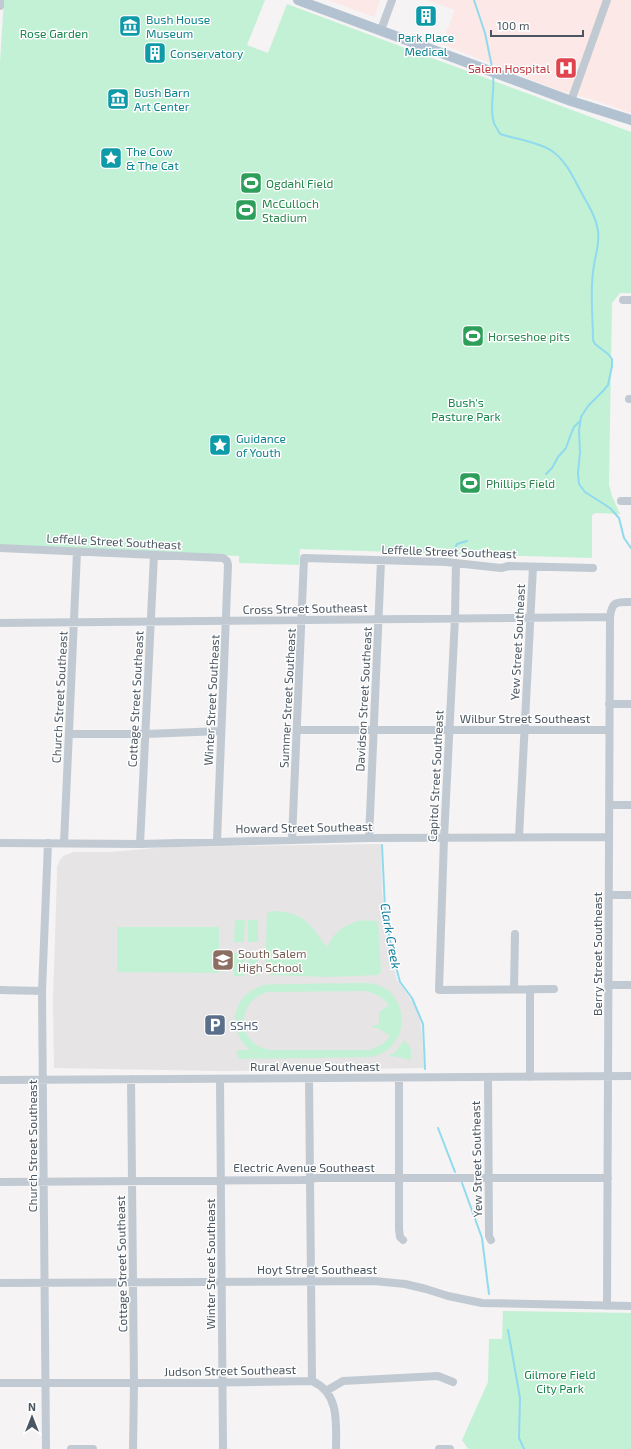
<svg xmlns="http://www.w3.org/2000/svg" width="631" height="1449" font-family="'Exo 2',sans-serif">
  <rect width="100%" height="100%" fill="#f5f3f3"/>
  <path fill="#e6e4e5" d="M 381,844 L 382,892 L 389,950 L 397,980 L 410,998 L 417,1010 L 421,1024 L 424,1068 L 224,1071 L 54,1068 L 53,1000 L 57,875 L 57,867 L 60,860 L 63,856 L 74,852 L 111,852 L 167,847 Z"/>
  <path fill="#fce8e6" d="M 328,0 L 380,0 L 374,17 Z
    M 427,0 L 631,0 L 631,113 L 591,99 L 560,91 L 442,44 L 455,10 Z"/>
  <path fill="#c3f1d5" fill-rule="evenodd" d="M 4,0 L 265,0 L 247,45 L 268,53 L 287,4 L 631,132 L 631,293 L 620,293 L 612,303 L 609,485 L 612,496 L 620,514 L 595,513 L 592,515 L 592,558 L 300,549 L 299,565 L 239,563 L 239,556 L 0,546 L 0,62 Z
    M 274,911 C 303,912 313,926 327,948 C 330,936 346,923 359,921 C 365,920 372,921 378,921 L 381,972 L 378,975 L 328,977 L 270,975 L 265,970 L 267,913 Z
    M 235,920 L 245,920 L 244,942 L 234,942 Z
    M 248,920 L 258,920 L 258,942 L 248,942 Z
    M 117,927 L 219,927 L 219,973 L 117,972 Z
    M 234,953 L 245,954 L 244,976 L 234,976 Z
    M 248,953 L 258,954 L 258,976 L 247,975 Z
    M 362,983 C 366,983 370,983 374,984 C 400,989 410,1024 394,1043 C 388,1051 380,1055 371,1057 L 237,1059 L 237,1050 L 250,1050 C 240,1042 235,1031 235,1018 C 236,1003 246,991 261,986 C 271,983 283,985 294,984 C 317,984 339,983 362,983 ZM 365,991 C 375,993 382,997 389,1005 L 379,1012 L 379,1024 L 372,1026 L 373,1028 L 378,1028 L 390,1036 C 384,1044 378,1047 369,1050 L 271,1050 C 236,1046 235,1002 267,992 Z
    M 405,1040 L 411,1049 L 411,1060 L 393,1056 L 390,1057 L 390,1054 L 393,1054 Z
    M 503,1311 L 631,1313 L 631,1449 L 468,1449 L 462,1440 L 488,1382 L 489,1339 L 502,1339 Z"/>
  <g fill="none" stroke-linecap="round" stroke-linejoin="round">
    <path stroke="#90daee" stroke-width="2" d="M 474,0 L 485,33 L 492,67
      M 493,76 C 495,91 489,108 494,123 C 495,126 498,130 500,134 C 516,139 539,142 552,151 C 566,161 572,175 580,190 C 587,203 596,216 598,231 C 600,246 594,258 593,273 C 590,295 593,318 593,340 L 595,344 L 608,354 L 612,359 L 612,366 L 608,385 L 603,391 L 588,406 L 581,417 L 579,430 L 580,452 L 578,473 L 579,484 L 585,492 L 610,508 L 619,518 L 624,538 L 631,548
      M 546,474 L 552,468 L 558,457 L 566,448 L 571,434 L 574,427 L 580,421
      M 453,552 L 457,544 L 467,541
      M 382,845 L 385,909 L 392,952 L 400,982 L 412,998 L 423,1024 L 425,1069
      M 438,1128 L 455,1172
      M 462,1183 L 482,1238 L 489,1294
      M 508,1330 L 520,1398 L 519,1438 L 524,1449"/>
    <path stroke="#c1cad2" stroke-width="8" d="M 0,6 L 0,0
      M 381,30 L 392,0
      M 571,101 L 607,0
      M 623,300 L 631,300
      M 629,399 L 631,399
      M 621,501 L 631,501
      M 0,548 L 223,558 L 227,561 L 228,565 L 217,841
      M 456,563 L 455,618 L 444,838 L 439,990 L 554,989
      M 0,623 L 610,617
      M 609,704 L 631,704
      M 297,730 L 609,730
      M 70,734 L 146,734 L 221,731
      M 609,805 L 631,805
      M 519,837 L 533,567
      M 369,838 L 381,561
      M 292,840 L 304,558 L 446,562 L 501,568 L 509,566 L 593,568
      M 0,843 L 140,844 L 369,838 L 609,837
      M 64,843 L 77,552
      M 140,844 L 154,555
      M 609,895 L 631,895
      M 609,985 L 631,985
      M 514,989 L 515,934
      M 0,990 L 42,991
      M 488,1077 L 489,1236 L 491,1240
      M 530,1077 L 530,989
      M 309,1078 L 312,1381
      M 399,1078 L 399,1229 L 400,1237 L 403,1240
      M 131,1079 L 134,1383 L 133,1449
      M 220,1079 L 223,1449
      M 0,1080 L 631,1076
      M 0,1182 L 302,1180 L 317,1178 L 608,1178
      M 0,1283 L 374,1281 L 405,1284 L 426,1289 L 448,1296 L 482,1303 L 631,1306
      M 607,1306 L 610,617 C 612,601 616,602 631,602
      M 0,1383 L 186,1383 L 312,1381 C 340,1393 336,1424 336,1449
      M 326,1391 L 343,1381 L 438,1376 L 453,1382
      M 46,1449 L 42,991 L 48,843
      M 71,1449 L 93,1449
      M 439,1449 L 450,1449"/>
    <path stroke="#b3c2d1" stroke-width="10" d="M 298,0 L 571,101 L 631,120"/>
  </g>
  <defs>
    <g id="building-square" transform="scale(1.15)"><rect x="-9" y="-9" width="18" height="18" rx="4" fill="#0f9aa8" stroke="#fff"/><path d="M-4-6H4V6H1V3H-1V6H-4ZM-2.5-4.3h1.7v1.8h-1.7ZM.8-4.3h1.7v1.8H.8ZM-2.5-1h1.7V.8h-1.7ZM.8-1h1.7V.8H.8Z" fill="#fff"/></g>
    <g id="museum-square" transform="scale(1.15)"><rect x="-9" y="-9" width="18" height="18" rx="4" fill="#0f9aa8" stroke="#fff"/><path d="M0-6L6-3V-2H-6V-3ZM-5-1h2V3h-2ZM-1-1h2V3h-2ZM3-1h2V3H3ZM-6 4H6V6H-6Z" fill="#fff"/></g>
    <g id="hospital-square" transform="scale(1.15)"><rect x="-9" y="-9" width="18" height="18" rx="4" fill="#e0444e" stroke="#fff"/><path d="M-5-5h3v3.5h4V-5h3V5h-3V1.5h-4V5h-3Z" fill="#fff"/></g>
    <g id="sight-square" transform="scale(1.15)"><rect x="-9" y="-9" width="18" height="18" rx="4" fill="#0f9aa8" stroke="#fff"/><path d="M0-6L1.8-2.2L6-1.7L2.9 1.2L3.7 5.4L0 3.3L-3.7 5.4L-2.9 1.2L-6-1.7L-1.8-2.2Z" fill="#fff"/></g>
    <g id="stadium-square" transform="scale(1.15)"><rect x="-9" y="-9" width="18" height="18" rx="4" fill="#2e9e5b" stroke="#fff"/><path d="M0-5a6.5 5 0 1 0 0 10a6.5 5 0 1 0 0-10ZM-3.5-1.8h7v3.6h-7Z" fill="#fff"/></g>
    <g id="school-square" transform="scale(1.15)"><rect x="-9" y="-9" width="18" height="18" rx="4" fill="#8d6e63" stroke="#fff"/><path d="M0-5L7-2L0 1L-7-2ZM-4 1L0 2.5L4 1V4Q0 6-4 4Z" fill="#fff"/></g>
    <g id="parking-square" transform="scale(1.15)"><rect x="-9" y="-9" width="18" height="18" rx="4" fill="#5c6f8a" stroke="#fff"/><path d="M-3.5-5.5H1a3.5 3.5 0 0 1 0 7H-1V5.5H-3.5ZM-1-3.4V-.6H.8a1.4 1.4 0 0 0 0-2.8Z" fill="#fff"/></g>
  </defs>
  <g fill-rule="evenodd">
    <use href="#building-square" x="426" y="16"/>
    <use href="#museum-square" x="130" y="26"/>
    <use href="#building-square" x="155" y="53"/>
    <use href="#hospital-square" x="566" y="68"/>
    <use href="#museum-square" x="118" y="99"/>
    <use href="#sight-square" x="111" y="158"/>
    <use href="#stadium-square" x="251" y="183"/>
    <use href="#stadium-square" x="246" y="210"/>
    <use href="#stadium-square" x="473" y="336"/>
    <use href="#sight-square" x="220" y="445"/>
    <use href="#stadium-square" x="470" y="483"/>
    <use href="#school-square" x="223" y="960"/>
    <use href="#parking-square" x="215" y="1025"/>
  </g>
  <g text-anchor="middle" dominant-baseline="central" stroke-width="3" stroke-linejoin="round" paint-order="stroke">
    <g font-size="12" fill="#0d838f" stroke="#fff" text-anchor="start">
      <text x="146" y="19">Bush House<tspan x="146" dy="14">Museum</tspan></text>
      <text x="426" y="37" text-anchor="middle">Park Place<tspan x="426" dy="14">Medical</tspan></text>
      <text x="170" y="53">Conservatory</text>
      <text x="134" y="92">Bush Barn<tspan x="134" dy="14">Art Center</tspan></text>
      <text x="126" y="151">The Cow<tspan x="126" dy="14">&amp; The Cat</tspan></text>
      <text x="236" y="438">Guidance<tspan x="236" dy="14">of Youth</tspan></text>
    </g>
    <g font-size="12" fill="#17864f" stroke="#fff">
      <text x="54" y="33">Rose Garden</text>
      <text x="466" y="402">Bush's<tspan x="466" dy="14">Pasture Park</tspan></text>
      <text x="560" y="1374">Gilmore Field<tspan x="560" dy="14">City Park</tspan></text>
    </g>
    <g font-size="12" fill="#be3a42" stroke="#fff" text-anchor="end">
      <text x="550" y="68">Salem Hospital</text>
    </g>
    <g font-size="12" fill="#27864d" stroke="#fff" text-anchor="start">
      <text x="266" y="183">Ogdahl Field</text>
      <text x="262" y="203">McCulloch<tspan x="262" dy="14">Stadium</tspan></text>
      <text x="488" y="336">Horseshoe pits</text>
      <text x="486" y="483">Phillips Field</text>
    </g>
    <g font-size="12" fill="#4a5661" stroke="#fff">
      <text transform="translate(114 541) rotate(3)">Leffelle Street Southeast</text>
      <text transform="translate(449 551) rotate(2)">Leffelle Street Southeast</text>
      <text transform="translate(305 608) rotate(-1)">Cross Street Southeast</text>
      <text transform="translate(517 642) rotate(-87)">Yew Street Southeast</text>
      <text transform="translate(59 697) rotate(-87)">Church Street Southeast</text>
      <text transform="translate(287 698) rotate(-87)">Summer Street Southeast</text>
      <text transform="translate(135 699) rotate(-87)">Cottage Street Southeast</text>
      <text transform="translate(363 699) rotate(-87)">Davidson Street Southeast</text>
      <text transform="translate(211 700) rotate(-87)">Winter Street Southeast</text>
      <text x="525" y="718">Wilbur Street Southeast</text>
      <text transform="translate(435 776) rotate(-87)">Capitol Street Southeast</text>
      <text transform="translate(304 827) rotate(-1)">Howard Street Southeast</text>
      <text transform="translate(597 954) rotate(-90)">Berry Street Southeast</text>
      <text x="315" y="1066">Rural Avenue Southeast</text>
      <text transform="translate(32 1146) rotate(-90)">Church Street Southeast</text>
      <text transform="translate(476 1159) rotate(-91)">Yew Street Southeast</text>
      <text x="304" y="1167">Electric Avenue Southeast</text>
      <text transform="translate(121 1264) rotate(-91)">Cottage Street Southeast</text>
      <text transform="translate(210 1264) rotate(-90)">Winter Street Southeast</text>
      <text x="317" y="1269">Hoyt Street Southeast</text>
      <text transform="translate(230 1370) rotate(-1)">Judson Street Southeast</text>
    </g>
    <g font-size="12" fill="#785e54" stroke="#fff" text-anchor="start">
      <text x="238" y="953">South Salem<tspan x="238" dy="14">High School</tspan></text>
    </g>
    <g font-size="12" fill="#4e5e75" stroke="#fff" text-anchor="start">
      <text x="230" y="1025">SSHS</text>
    </g>
    <g font-size="13" font-style="italic" fill="#0c7c9b" stroke="#fff">
      <text transform="translate(391 936) rotate(80)">Clark Creek</text>
    </g>
  </g>
  <g transform="translate(32 1417)" stroke="#ffffff" stroke-width="3" paint-order="stroke">
  <path d="M0-3L7 15L0 10L-7 15Z" fill="#4a5661"/>
  <text y="-6" font-size="11" font-weight="bold" text-anchor="middle" fill="#4a5661">N</text>
  </g>
  <path d="M491 30v6h92v-6" fill="none" stroke="#4a5661" stroke-width="2"/>
  <text x="497" y="30" font-size="12" fill="#4a5661" stroke="#ffffff" stroke-width="3" paint-order="stroke">100 m</text>
</svg>
